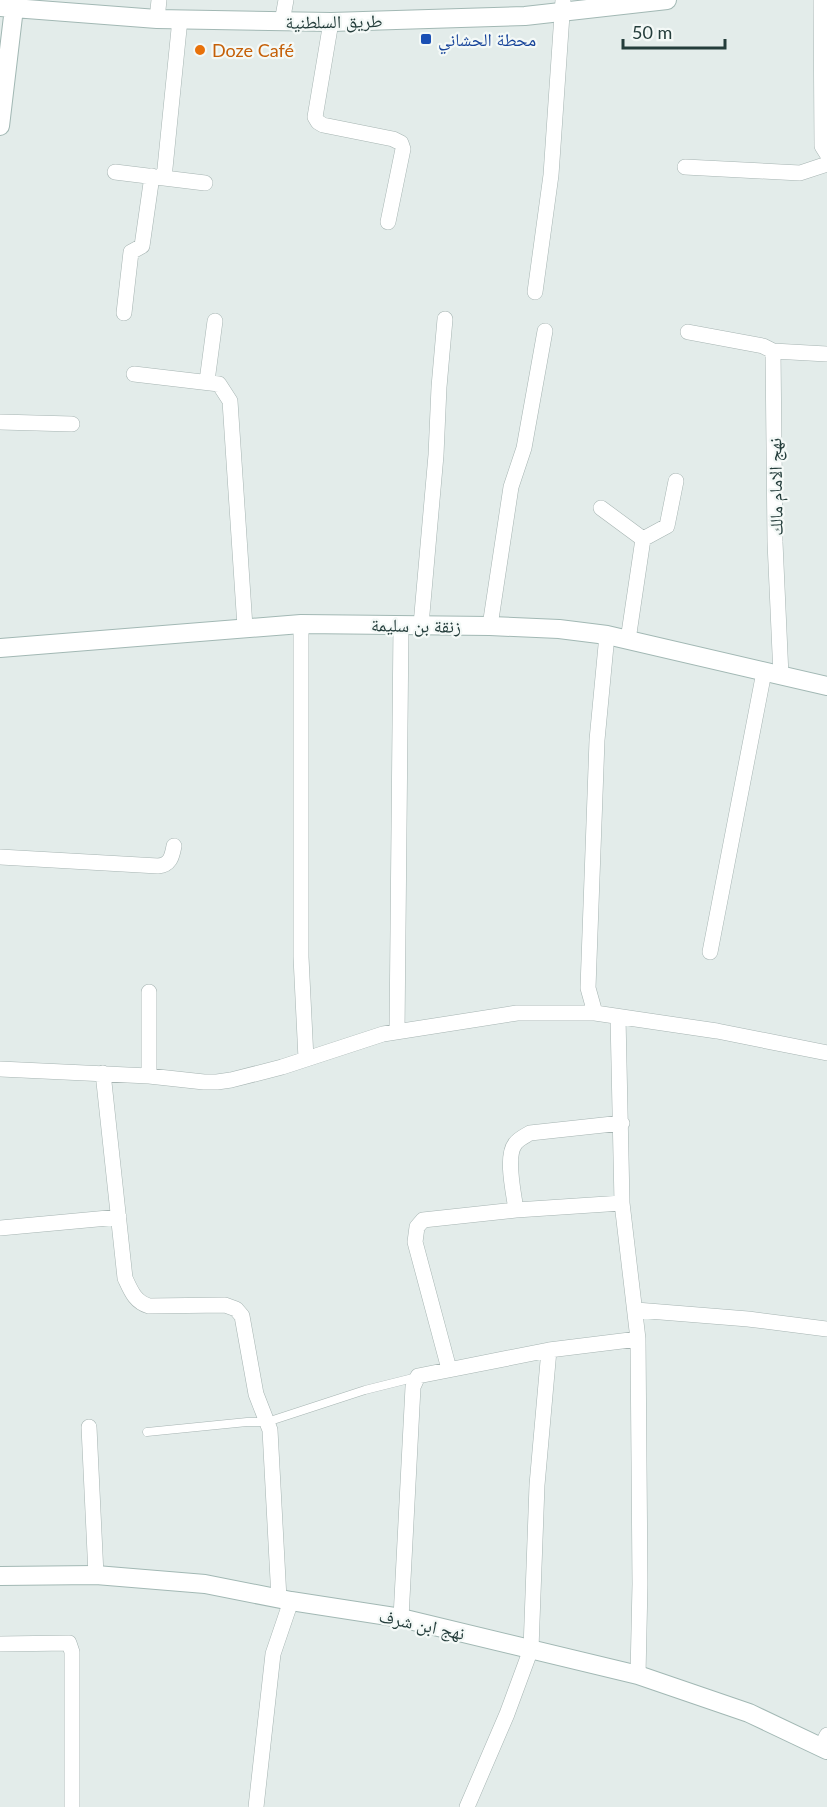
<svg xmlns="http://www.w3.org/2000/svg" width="827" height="1807" font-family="Lato,'Noto Naskh Arabic',sans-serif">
  <rect width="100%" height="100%" fill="#e3ecea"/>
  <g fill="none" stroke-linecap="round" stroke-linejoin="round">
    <g stroke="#a6b4b2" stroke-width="9">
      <path id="lane" d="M 147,1432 L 247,1422 L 267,1422 L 365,1390 L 417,1377"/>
    </g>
    <g stroke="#a6b4b2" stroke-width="16">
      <path id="street" d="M 821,0 L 822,146 L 827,154
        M 157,19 L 159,0
        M 282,22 L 286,0
        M 331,22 L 315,117 L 318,122 L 323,125 L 393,139 L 401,143 L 403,149 L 388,222
        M 685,167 L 800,173 L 827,164
        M 115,172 L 205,183
        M 164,178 L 180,19
        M 535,292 L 551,175 L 563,0
        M 124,313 L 131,252 L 142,246 L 152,176
        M 688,332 L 763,346 L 773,351
        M 134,374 L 219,384 L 230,401 L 245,627
        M 207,381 L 215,321
        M 0,422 L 72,424
        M 601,508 L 643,539 L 628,640
        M 643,539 L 667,526 L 676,481
        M 301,624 L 301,957 L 306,1059
        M 421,625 L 436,455 L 439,387 L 445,319
        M 490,626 L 511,487 L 524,448 L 545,331
        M 781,676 L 775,542 L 773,351 L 827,354
        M 0,857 L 158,866 C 170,865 172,857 174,846
        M 710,952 L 764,672
        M 595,1013 L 588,988 L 597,740 L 607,635
        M 618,1017 L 622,1203 L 638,1339 L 640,1584 L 638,1675
        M 397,1032 L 401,625
        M 0,1069 L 149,1076 L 204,1082 L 217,1082 L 231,1080 L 282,1067 L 383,1034 L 517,1013 L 595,1013 L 717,1031 L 827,1053
        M 103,1073 L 125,1278 C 131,1291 135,1302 149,1306 L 225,1305 L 236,1309 L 242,1316 L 256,1394 L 270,1430 L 279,1599
        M 149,1076 L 149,992
        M 516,1210 C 514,1194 505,1157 515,1144 C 518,1139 525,1136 530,1133 L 622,1123
        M 0,1228 L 119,1217
        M 636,1310 L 748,1319 L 827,1329
        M 449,1369 L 415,1242 L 417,1227 L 423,1220 L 516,1210 L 622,1203
        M 89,1427 L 96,1575
        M 401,1618 L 413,1387 L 418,1376 L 549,1350 L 638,1339
        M 0,1644 L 69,1643 L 72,1652 L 72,1807
        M 821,1747 L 827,1735
        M 256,1807 L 273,1654 L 291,1601
        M 467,1807 L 507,1714 L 531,1649 L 537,1485 L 549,1350"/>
    </g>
    <g stroke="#a2b8b4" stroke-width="20">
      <path id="secondary" d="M 0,7 L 157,19 L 331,22 L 525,16 L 667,0
        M 0,126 L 14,8
        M 0,648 L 301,624 L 490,626 L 559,629 L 607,635 L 827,686
        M 0,1576 L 96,1575 L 205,1584 L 291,1601 L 401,1618 L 638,1675 L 749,1713 L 827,1750"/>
    </g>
    <use href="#lane" stroke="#fff" stroke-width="8"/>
    <use href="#street" stroke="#fff" stroke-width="15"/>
    <use href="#secondary" stroke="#fff" stroke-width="18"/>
  </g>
  <rect fill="#1a4fb4" stroke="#f4f9f7" stroke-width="2" x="420" y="33" width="12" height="12" rx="3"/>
  <circle fill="#e8710a" stroke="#f4f9f7" stroke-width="2" cx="200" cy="50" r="6"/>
  <g text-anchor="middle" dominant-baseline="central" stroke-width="4.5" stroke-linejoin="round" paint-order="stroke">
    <g font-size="18" fill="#243d3b" stroke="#f4f9f7">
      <text transform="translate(334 21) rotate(-1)">طريق السلطنية</text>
      <text transform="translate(775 487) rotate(-91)">نهج الامام مالك</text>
      <text transform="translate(416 625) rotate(1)">زنقة بن سليمة</text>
      <text transform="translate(422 1624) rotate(12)">نهج ابن شرف</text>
    </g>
    <g font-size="18" fill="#164399" stroke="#f4f9f7" text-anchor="start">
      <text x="438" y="39">محطة الحشاني</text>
    </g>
    <g font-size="18" fill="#c56008" stroke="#f4f9f7" text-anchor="start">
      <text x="212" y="50">Doze Café</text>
    </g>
  </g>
  <path d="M623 39v9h102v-9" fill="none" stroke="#243d3b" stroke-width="3"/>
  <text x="632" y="39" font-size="18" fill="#243d3b" stroke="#f4f9f7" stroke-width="4.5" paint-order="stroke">50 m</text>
</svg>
